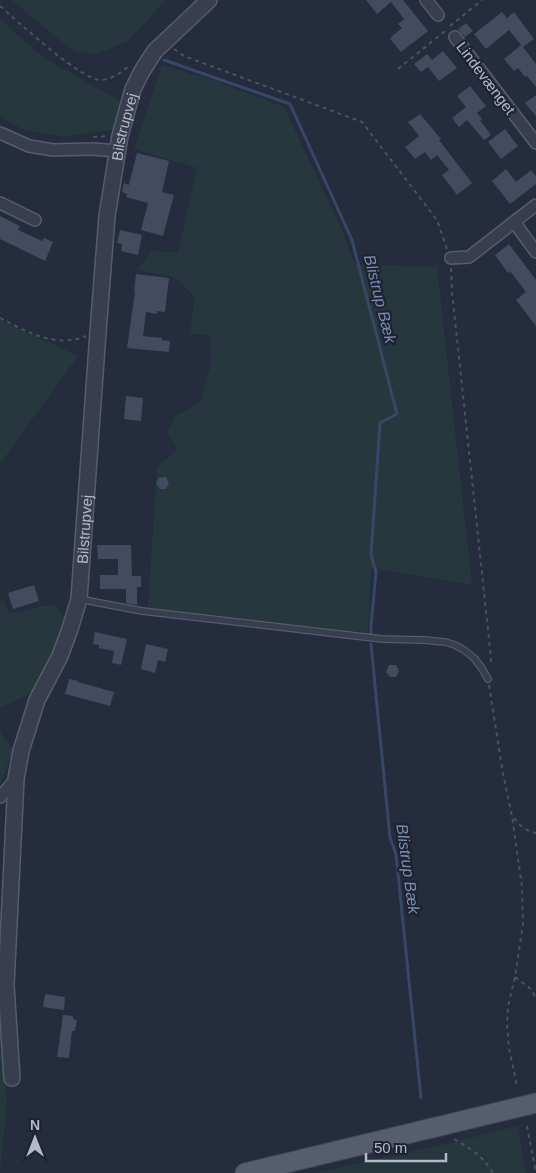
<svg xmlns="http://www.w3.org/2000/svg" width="536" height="1173" font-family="Arial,sans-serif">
  <rect width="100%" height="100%" fill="#242c3d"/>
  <path fill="#26383e" d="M 12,0 L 166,0 L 128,41 L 97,54 L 77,52 L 64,44 Z
    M 0,19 L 43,57 L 120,101 L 112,130 L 62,137 L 22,129 L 0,116 Z
    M 162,65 L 218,82 L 284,107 L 342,230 L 355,264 L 437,267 L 472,585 L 371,568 L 368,633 L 148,608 L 157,467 L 177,449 L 167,433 L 175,416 L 200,402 L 211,364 L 210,335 L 190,334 L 194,296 L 174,277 L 137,270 L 151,251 L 178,252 L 197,168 L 134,149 Z
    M 0,320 L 78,356 L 0,464 Z
    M 3,598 L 9,614 L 43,606 L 55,606 L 68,621 L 32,693 L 0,708 L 0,601 Z
    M 0,728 L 2,735 L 13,749 L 2,781 L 0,783 Z
    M 0,991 L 7,1102 L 0,1171 Z
    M 518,1126 L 526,1173 L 315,1173 L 390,1156 L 438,1146 Z"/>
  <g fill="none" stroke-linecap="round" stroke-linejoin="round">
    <path stroke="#394766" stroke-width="3" d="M 164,60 L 290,104 L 352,240 L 397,414 L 380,423 L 371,555 L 376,572 L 371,626 L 371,634
      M 371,644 L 390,838 L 396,854 L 421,1098"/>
  </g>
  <path fill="#434b5f" d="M 366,0 L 403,0 L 428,31 L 401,52 L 390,39 L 392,38 L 391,37 L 402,28 L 398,24 L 404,19 L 391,2 L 377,14 Z
    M 502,12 L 507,18 L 514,12 L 534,39 L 523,47 L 536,64 L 536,87 L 527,76 L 525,77 L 518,68 L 514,71 L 504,59 L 521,45 L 509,30 L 486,49 L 474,34 Z
    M 466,23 L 473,31 L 465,37 L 458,29 Z
    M 443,51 L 457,68 L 439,81 L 428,67 L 421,72 L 414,64 L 427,54 L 432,60 Z
    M 470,86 L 486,106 L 477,113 L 482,119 L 480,120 L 491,135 L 484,140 L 467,120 L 459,127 L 452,118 L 466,107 L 457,96 Z
    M 536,95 L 536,116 L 525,103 Z
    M 420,114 L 441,139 L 439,140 L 472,183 L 457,195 L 442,175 L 449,170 L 437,155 L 431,160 L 425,152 L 415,159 L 405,147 L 419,136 L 408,122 Z
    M 505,129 L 518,146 L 501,159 L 488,142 Z
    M 137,153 L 169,161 L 162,192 L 174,195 L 163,236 L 141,230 L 148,203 L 126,197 L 127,194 L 122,192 L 124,183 L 129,185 Z
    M 506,169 L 516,182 L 531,170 L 536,176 L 536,184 L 510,204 L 492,181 Z
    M 0,216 L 20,226 L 18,230 L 42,241 L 44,238 L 53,242 L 45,261 L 0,239 Z
    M 120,230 L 142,235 L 138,255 L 121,251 L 122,244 L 117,243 Z
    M 509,244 L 536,280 L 536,326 L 516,300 L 526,292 L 510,271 L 508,273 L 495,255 Z
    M 136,274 L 169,278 L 165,312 L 157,311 L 157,314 L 146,312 L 143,336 L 162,338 L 162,340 L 170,341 L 169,352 L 127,348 L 135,292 L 134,292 Z
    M 126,396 L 143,398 L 141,421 L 124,419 Z
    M 166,477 L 169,483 L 166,489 L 160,489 L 156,483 L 159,478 Z
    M 97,545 L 131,545 L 132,576 L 141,576 L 141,587 L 137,587 L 137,605 L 126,603 L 126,589 L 100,589 L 100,575 L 118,575 L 118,559 L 98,559 Z
    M 34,585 L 39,601 L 13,609 L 8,593 Z
    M 95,632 L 127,639 L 121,665 L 112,663 L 114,651 L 99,648 L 99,645 L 93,644 Z
    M 146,644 L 168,649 L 165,662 L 158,660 L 155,673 L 141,669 Z
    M 389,665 L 396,665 L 399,671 L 396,677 L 390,677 L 386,672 Z
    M 69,679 L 79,681 L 78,682 L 114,692 L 110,706 L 65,694 Z
    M 45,994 L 65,997 L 64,1010 L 43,1007 Z
    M 63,1015 L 73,1016 L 73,1019 L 77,1020 L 75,1031 L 72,1031 L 69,1058 L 57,1057 Z"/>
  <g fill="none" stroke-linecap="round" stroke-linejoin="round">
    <g stroke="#565c6b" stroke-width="8">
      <path id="service" d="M 79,599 L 142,611 L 382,639 L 424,640 L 445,642 L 455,645 L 464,650 L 474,658 L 481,667 L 488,679"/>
    </g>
    <g stroke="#565c6b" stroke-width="14">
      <path id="minor" d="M 426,0 L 438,15
        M 455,37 L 536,143
        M 0,133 L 29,146 L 53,150 L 92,149 L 118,151
        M 0,203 L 35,220
        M 514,222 L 536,252
        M 451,258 L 469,257 L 536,205
        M 0,797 L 16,779"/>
    </g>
    <g stroke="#565c6b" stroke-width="18">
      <g id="tertiary">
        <path id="s1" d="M 12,1078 L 6,985 L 16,779 L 21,751 L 37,700 L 60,656 L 70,629 L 79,599 L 98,332 L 107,216 L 120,136 L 133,89 L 142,71 L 155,51 L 209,0"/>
      </g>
    </g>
    <g stroke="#414756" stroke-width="21">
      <path id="primary" d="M 245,1173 L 536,1103"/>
    </g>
    <path stroke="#44555b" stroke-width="2" stroke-dasharray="4 4" stroke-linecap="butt" d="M 0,6 C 17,21 82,81 101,80 C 112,79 120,73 128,67
      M 450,26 L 482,0
      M 174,49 L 184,56 L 362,122 L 437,220 L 447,249
      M 398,69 L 445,31
      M 93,137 L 108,136
      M 451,268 L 452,292 L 491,658 L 490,666
      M 0,318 C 22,329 45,343 71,340 C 76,340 81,338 86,336
      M 489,685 L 503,774 L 512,816 L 522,887 L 523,924 L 515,977 L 508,1006 L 507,1025 L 509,1048 L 517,1086
      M 514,818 C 520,826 526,831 536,833
      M 515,977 L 531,989 L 536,998
      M 527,1126 L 536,1173
      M 454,1139 C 471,1149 482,1155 493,1173"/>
    <use href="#service" stroke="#383e4d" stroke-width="5.5"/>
    <use href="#minor" stroke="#383e4d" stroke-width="11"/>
    <use href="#tertiary" stroke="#383e4d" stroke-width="15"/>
    <use href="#primary" stroke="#565d6d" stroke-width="19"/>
  </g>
  <g text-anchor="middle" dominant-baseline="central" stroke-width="4.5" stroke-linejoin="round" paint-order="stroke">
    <g font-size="15" fill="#b3b9c8" stroke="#1d2332">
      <text transform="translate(486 78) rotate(53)">Lindevænget</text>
      <text stroke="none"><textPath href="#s1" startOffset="966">Bilstrupvej</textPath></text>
      <text stroke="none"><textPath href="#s1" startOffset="561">Bilstrupvej</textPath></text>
    </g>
    <g font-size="16" font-style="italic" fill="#7c8cb0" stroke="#1d2332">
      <text transform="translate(380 299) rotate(76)">Blistrup Bæk</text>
      <text transform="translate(408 869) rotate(82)">Blistrup Bæk</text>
    </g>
  </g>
  <g transform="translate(35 1138)" stroke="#1d2332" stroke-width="4" paint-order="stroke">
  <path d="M0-4L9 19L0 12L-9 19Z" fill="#b3b9c8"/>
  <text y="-8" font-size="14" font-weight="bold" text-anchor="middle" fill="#b3b9c8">N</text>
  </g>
  <path d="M366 1153v8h80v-8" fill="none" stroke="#b3b9c8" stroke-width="2.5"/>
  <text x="374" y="1153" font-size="15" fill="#b3b9c8" stroke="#1d2332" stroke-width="4" paint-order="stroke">50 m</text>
</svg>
